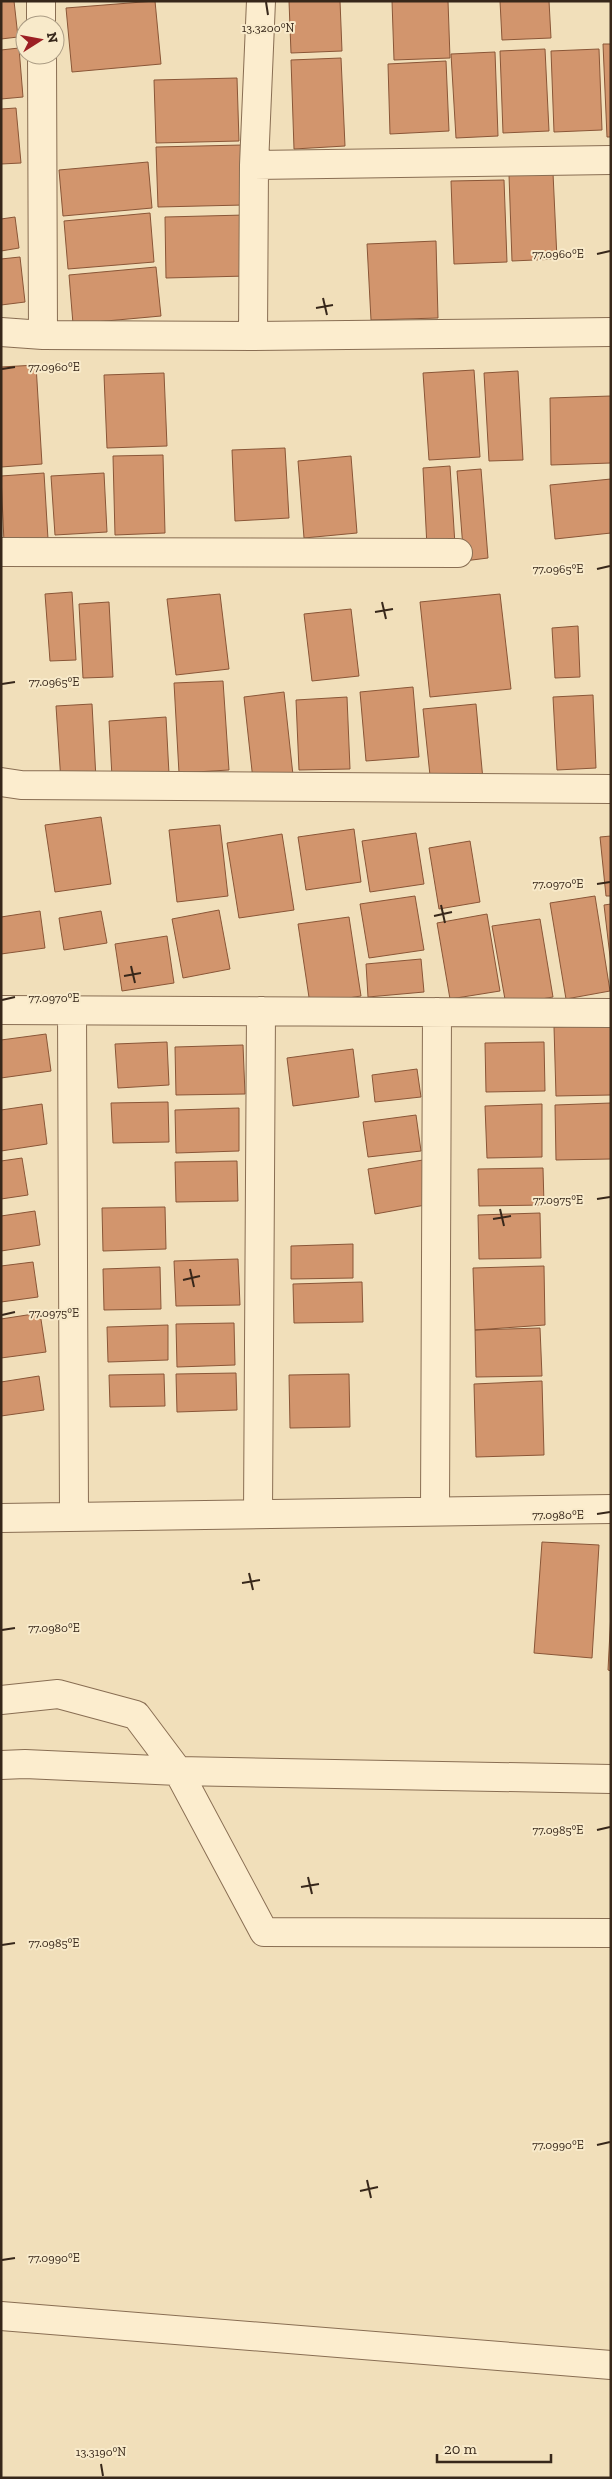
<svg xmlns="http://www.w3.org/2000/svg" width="612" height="2479" font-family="'Zilla Slab',serif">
  <rect width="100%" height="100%" fill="#f1dfba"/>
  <path fill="#d2956d" stroke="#8a5637" d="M 1,1 L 14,1 L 18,37 L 1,39 Z
    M 155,1 L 161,64 L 72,72 L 66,8 Z
    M 289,1 L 340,1 L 342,51 L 291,53 Z
    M 392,1 L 448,1 L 450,58 L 394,60 Z
    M 500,1 L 549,1 L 551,38 L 502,40 Z
    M 603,44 L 611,44 L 611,137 L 607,137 Z
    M 19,48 L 23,97 L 1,99 L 1,50 Z
    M 545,49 L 549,131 L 503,133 L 500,51 Z
    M 599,49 L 602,130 L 554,132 L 551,51 Z
    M 495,52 L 498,136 L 456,138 L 451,54 Z
    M 341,58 L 345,146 L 294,149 L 291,60 Z
    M 446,61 L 449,131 L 390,134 L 388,64 Z
    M 237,78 L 239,141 L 156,143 L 154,80 Z
    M 16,108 L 21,163 L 1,164 L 1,109 Z
    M 243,145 L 244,205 L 158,207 L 156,147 Z
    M 148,162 L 152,208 L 63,216 L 59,170 Z
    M 553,173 L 557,259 L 512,261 L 509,175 Z
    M 504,180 L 507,262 L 454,264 L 451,181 Z
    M 150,213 L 154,262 L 68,269 L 64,221 Z
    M 245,215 L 247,276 L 166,278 L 165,217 Z
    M 15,217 L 19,248 L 1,251 L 1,219 Z
    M 436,241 L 438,318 L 371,320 L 367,244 Z
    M 20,257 L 25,302 L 1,305 L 1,259 Z
    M 156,267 L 161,316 L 73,324 L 69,275 Z
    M 36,365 L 42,464 L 1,467 L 1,367 Z
    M 474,370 L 480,457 L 429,460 L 423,373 Z
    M 518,371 L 523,460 L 489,461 L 484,373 Z
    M 164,373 L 167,446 L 107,448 L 104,375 Z
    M 611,396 L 611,463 L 551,465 L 550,398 Z
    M 285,448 L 289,518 L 235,521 L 232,450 Z
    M 163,455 L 165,533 L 115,535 L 113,456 Z
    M 351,456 L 357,533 L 304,538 L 298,461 Z
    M 450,466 L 455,545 L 427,547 L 423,468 Z
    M 481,469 L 488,558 L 464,561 L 457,471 Z
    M 44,473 L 48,539 L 4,542 L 1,476 Z
    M 104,473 L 107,532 L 55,535 L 51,476 Z
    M 611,479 L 611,533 L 555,539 L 550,485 Z
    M 72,592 L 76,660 L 50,661 L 45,594 Z
    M 220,594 L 229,669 L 176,675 L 167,599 Z
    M 500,594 L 511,689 L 430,697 L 420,602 Z
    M 109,602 L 113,677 L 83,678 L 79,604 Z
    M 351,609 L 359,676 L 312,681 L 304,614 Z
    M 578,626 L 580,677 L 555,678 L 552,628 Z
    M 223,681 L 229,770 L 179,773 L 174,683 Z
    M 413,687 L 419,757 L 366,761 L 360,692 Z
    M 284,692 L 293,775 L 253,780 L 244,697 Z
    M 593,695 L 596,768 L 557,770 L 553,697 Z
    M 347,697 L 350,769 L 299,770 L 296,700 Z
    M 92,704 L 96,779 L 61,782 L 56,706 Z
    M 476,704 L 483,780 L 431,785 L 423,709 Z
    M 166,717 L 169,774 L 112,777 L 109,721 Z
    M 101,817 L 111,884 L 55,892 L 45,825 Z
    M 220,825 L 228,896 L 177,902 L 169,830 Z
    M 354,829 L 361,882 L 306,890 L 298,837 Z
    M 416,833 L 424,884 L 370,892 L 362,841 Z
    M 282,834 L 294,910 L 239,918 L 227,843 Z
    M 611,836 L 611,896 L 606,896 L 600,837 Z
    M 470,841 L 480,902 L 439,909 L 429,848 Z
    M 415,896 L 424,950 L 369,958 L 360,904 Z
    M 595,896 L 610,991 L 566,999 L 550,903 Z
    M 611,904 L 611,965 L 604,905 Z
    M 219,910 L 230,969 L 183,978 L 172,919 Z
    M 40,911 L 45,948 L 1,954 L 1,917 Z
    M 101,911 L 107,943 L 64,950 L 59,918 Z
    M 487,914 L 500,991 L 450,999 L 437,923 Z
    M 349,917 L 361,996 L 310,1004 L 298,924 Z
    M 540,919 L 553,997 L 506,1005 L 492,926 Z
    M 167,936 L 174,983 L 122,991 L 115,944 Z
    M 421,959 L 424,992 L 368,997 L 366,964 Z
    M 611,1025 L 611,1095 L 556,1096 L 554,1027 Z
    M 46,1034 L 51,1071 L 1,1078 L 1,1040 Z
    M 167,1042 L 169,1085 L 118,1088 L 115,1044 Z
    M 544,1042 L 545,1091 L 486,1092 L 485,1043 Z
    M 243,1045 L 245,1094 L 176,1095 L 175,1047 Z
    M 353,1049 L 359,1097 L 293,1106 L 287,1058 Z
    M 417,1069 L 421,1097 L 375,1102 L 372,1075 Z
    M 168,1102 L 169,1142 L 113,1143 L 111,1103 Z
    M 611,1103 L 611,1159 L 556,1160 L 555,1105 Z
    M 42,1104 L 47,1144 L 1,1151 L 1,1110 Z
    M 542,1104 L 542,1157 L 487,1158 L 485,1106 Z
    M 239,1108 L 239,1151 L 176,1153 L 175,1110 Z
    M 416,1115 L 421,1151 L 368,1157 L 363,1122 Z
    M 22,1158 L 28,1195 L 1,1199 L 1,1161 Z
    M 423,1160 L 431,1204 L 375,1214 L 368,1169 Z
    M 237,1161 L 238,1201 L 176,1202 L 175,1162 Z
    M 543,1168 L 544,1205 L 479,1206 L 478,1169 Z
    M 165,1207 L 166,1249 L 103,1251 L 102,1208 Z
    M 35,1211 L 40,1245 L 1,1251 L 1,1216 Z
    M 540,1213 L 541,1258 L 479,1259 L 478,1215 Z
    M 353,1244 L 353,1278 L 291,1279 L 291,1246 Z
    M 238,1259 L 240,1305 L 176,1306 L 174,1261 Z
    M 33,1262 L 38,1297 L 1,1302 L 1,1266 Z
    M 544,1266 L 545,1325 L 475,1330 L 473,1268 Z
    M 160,1267 L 161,1309 L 104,1310 L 103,1269 Z
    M 362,1282 L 363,1322 L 294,1323 L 293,1284 Z
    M 40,1313 L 46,1352 L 1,1358 L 1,1319 Z
    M 234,1323 L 235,1365 L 177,1367 L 176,1324 Z
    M 168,1325 L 168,1360 L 108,1362 L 107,1327 Z
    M 540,1328 L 542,1376 L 476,1377 L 475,1330 Z
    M 236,1373 L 237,1410 L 177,1412 L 176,1374 Z
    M 164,1374 L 165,1406 L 110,1407 L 109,1375 Z
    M 349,1374 L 350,1427 L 290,1428 L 289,1375 Z
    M 39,1376 L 44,1410 L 1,1416 L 1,1382 Z
    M 542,1381 L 544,1455 L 476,1457 L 474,1384 Z
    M 542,1542 L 599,1545 L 592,1658 L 534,1653 Z
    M 611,1612 L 611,1671 L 608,1670 Z"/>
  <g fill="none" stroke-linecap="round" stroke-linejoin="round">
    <g stroke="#896e53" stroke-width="30">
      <path id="minor" d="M 41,1 L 41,25
        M 42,55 L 43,335
        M 254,165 L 611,160
        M 1,332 L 43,335 L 253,336 L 611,332
        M 253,336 L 254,165 L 261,1
        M 1,552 L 458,553
        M 1,782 L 21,785 L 611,789
        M 1,1010 L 611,1013
        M 72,1010 L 74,1516
        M 435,1511 L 437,1012
        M 258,1514 L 261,1011
        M 1,1518 L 611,1509
        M 1,1700 L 58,1694 L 136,1715 L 178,1771 L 611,1779
        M 1,1765 L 25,1764 L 178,1771 L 264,1932 L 611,1933
        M 1,2316 L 611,2365"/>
    </g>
    <use href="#minor" stroke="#fcedce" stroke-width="28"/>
  </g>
  <path fill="none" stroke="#37271a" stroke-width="2" d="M 266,2 L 268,15M 597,254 L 610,251M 323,298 L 327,315M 316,308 L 333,305M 2,369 L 15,367M 597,569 L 610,566M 382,602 L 386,619M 375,612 L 393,609M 2,684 L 15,682M 597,884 L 610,882M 441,905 L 445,923M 434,916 L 452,912M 131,966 L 135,983M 124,976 L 141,973M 2,1000 L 15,997M 597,1199 L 610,1197M 500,1209 L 504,1226M 493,1219 L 511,1216M 190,1269 L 194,1287M 183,1280 L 200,1276M 2,1315 L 15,1312M 597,1514 L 610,1512M 249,1573 L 253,1590M 242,1583 L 260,1580M 2,1630 L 15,1628M 597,1830 L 610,1827M 308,1877 L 312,1894M 301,1887 L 319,1884M 2,1945 L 15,1943M 597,2145 L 610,2142M 367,2180 L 371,2198M 360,2191 L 378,2187M 2,2260 L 15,2258M 101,2464 L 103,2476"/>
  <g font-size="12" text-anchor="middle" fill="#37271a" stroke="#f8eaca" stroke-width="4" stroke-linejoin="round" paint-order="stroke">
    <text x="268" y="32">13.3200°N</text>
    <text x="558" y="258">77.0960°E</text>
    <text x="54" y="371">77.0960°E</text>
    <text x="558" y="573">77.0965°E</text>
    <text x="54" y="686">77.0965°E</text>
    <text x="558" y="888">77.0970°E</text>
    <text x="54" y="1002">77.0970°E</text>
    <text x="558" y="1204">77.0975°E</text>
    <text x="54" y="1317">77.0975°E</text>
    <text x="558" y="1519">77.0980°E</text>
    <text x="54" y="1632">77.0980°E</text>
    <text x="558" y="1834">77.0985°E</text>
    <text x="54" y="1947">77.0985°E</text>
    <text x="558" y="2149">77.0990°E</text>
    <text x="54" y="2262">77.0990°E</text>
    <text x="101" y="2456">13.3190°N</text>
  </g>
  <rect width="612" height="2479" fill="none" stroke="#37271a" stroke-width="5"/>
  <g transform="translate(40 40) rotate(79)"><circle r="24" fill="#f8eaca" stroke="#ab9c84"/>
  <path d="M0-4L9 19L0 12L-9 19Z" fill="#9c1f23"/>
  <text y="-8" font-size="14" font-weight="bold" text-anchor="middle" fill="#37271a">N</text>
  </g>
  <path d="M437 2454v8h114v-8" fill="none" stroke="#37271a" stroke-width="2.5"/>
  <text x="444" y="2454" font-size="15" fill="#37271a" stroke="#f8eaca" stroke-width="4" paint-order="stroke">20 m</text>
</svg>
